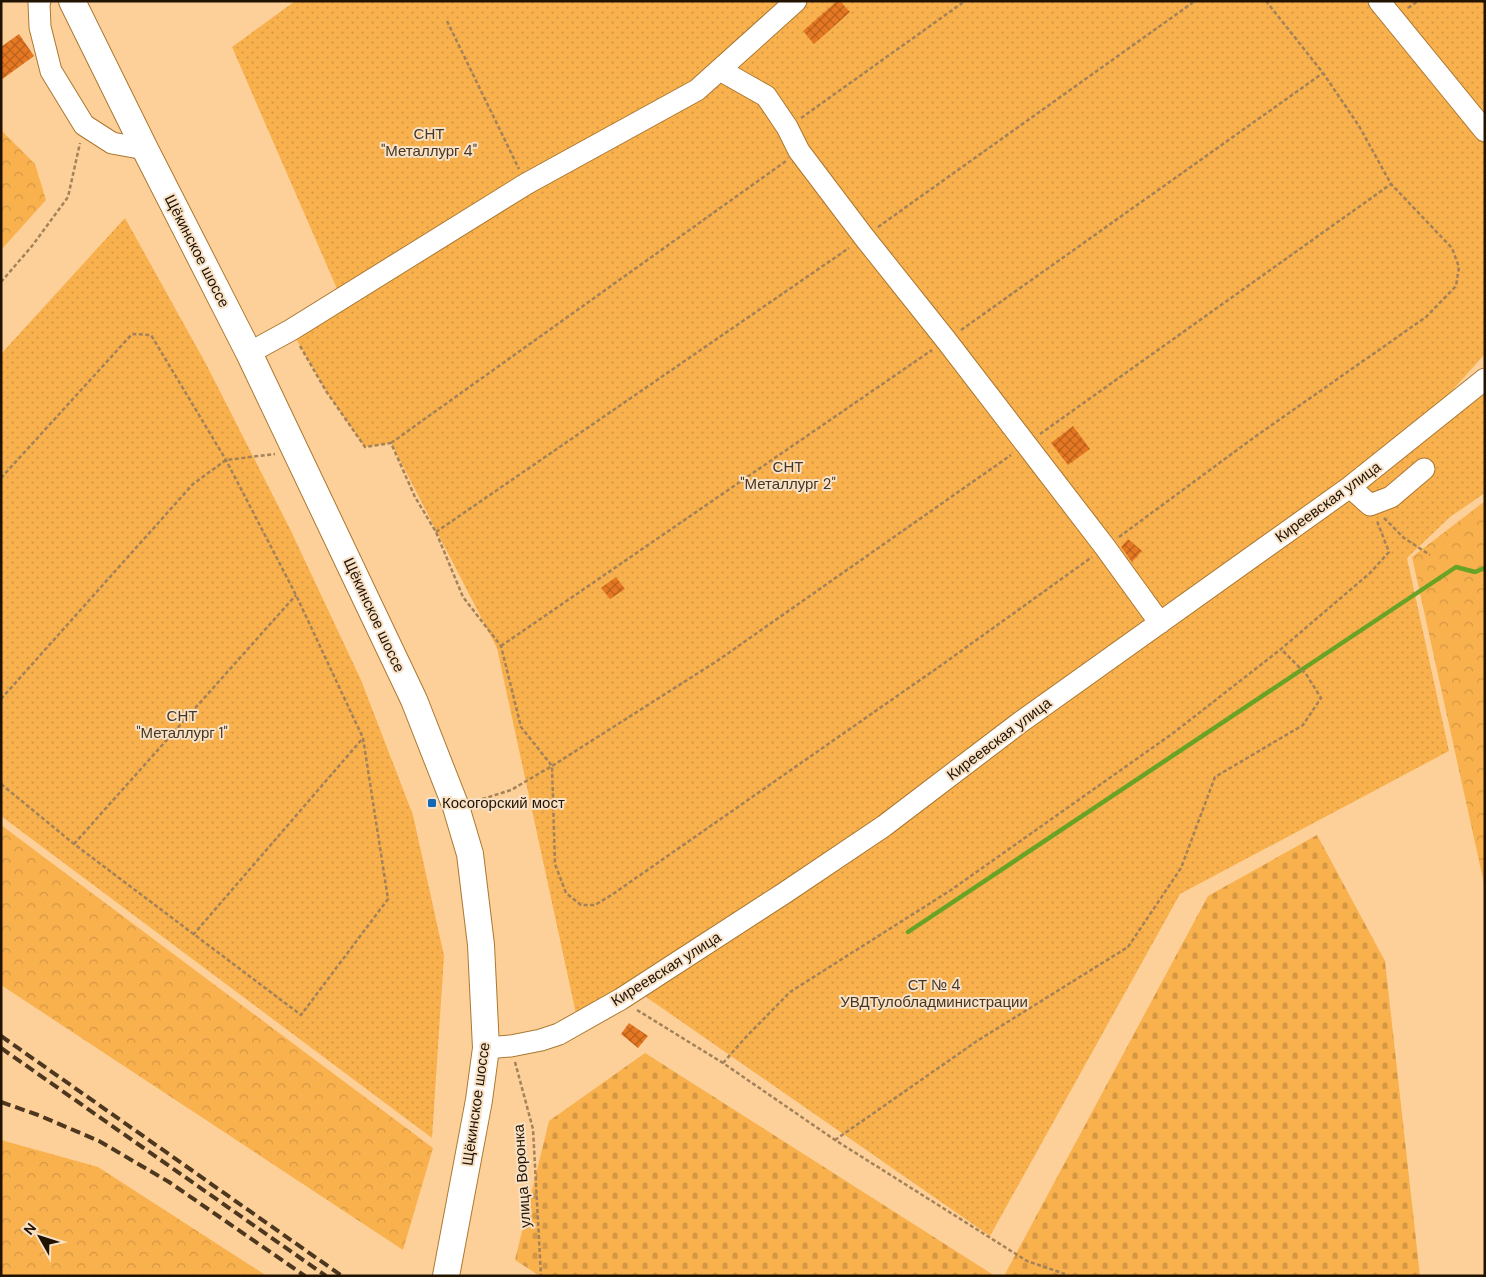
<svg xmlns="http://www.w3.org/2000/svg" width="1486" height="1277" font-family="'DM Sans',sans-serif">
  <defs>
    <pattern id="forest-crowns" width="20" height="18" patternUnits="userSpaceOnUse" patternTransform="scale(1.25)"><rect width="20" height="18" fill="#f9b14e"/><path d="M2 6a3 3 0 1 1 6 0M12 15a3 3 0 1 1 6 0" fill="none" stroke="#d59742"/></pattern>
    <pattern id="cemetery-stones" width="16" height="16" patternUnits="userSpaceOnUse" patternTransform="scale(1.25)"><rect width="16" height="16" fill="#f9b14e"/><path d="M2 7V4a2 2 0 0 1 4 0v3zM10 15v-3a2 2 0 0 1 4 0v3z" fill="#d59742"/></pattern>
    <pattern id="garden-dots" width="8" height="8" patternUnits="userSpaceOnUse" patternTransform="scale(1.25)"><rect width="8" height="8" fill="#f9b14e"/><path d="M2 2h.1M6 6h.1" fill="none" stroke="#d59742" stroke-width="1.8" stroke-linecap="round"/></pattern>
    <pattern id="building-cross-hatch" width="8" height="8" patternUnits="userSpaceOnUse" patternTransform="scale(1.25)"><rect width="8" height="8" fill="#e67823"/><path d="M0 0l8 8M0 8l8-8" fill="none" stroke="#ba611c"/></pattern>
  </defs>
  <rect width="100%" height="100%" fill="#fdd099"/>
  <path fill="url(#forest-crowns)" d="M 1,130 L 35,164 L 46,200 L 1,250 Z
    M 1485,501 L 1485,888 L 1412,557 Z
    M 1,825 L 433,1148 L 403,1250 L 1,985 Z
    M 1,1140 L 98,1167 L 267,1276 L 1,1276 Z"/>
  <path fill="url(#cemetery-stones)" d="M 1317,835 L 1385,961 L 1420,1276 L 1004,1276 L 1208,896 Z
    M 645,1053 L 995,1276 L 540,1276 L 515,1260 L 549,1121 Z"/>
  <path fill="url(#garden-dots)" d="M 295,1 L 1485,1 L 1485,354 L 1401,447 L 1485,379 L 1485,493 L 1450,517 L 1407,558 L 1449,751 L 1180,894 L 990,1236 L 636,990 L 578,1023 L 497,648 L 391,443 L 365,447 L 326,391 L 291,330 L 341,298 L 232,47 Z
    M 125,218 L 206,364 L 291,531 L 361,680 L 413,815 L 444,956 L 432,1138 L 1,816 L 1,354 Z"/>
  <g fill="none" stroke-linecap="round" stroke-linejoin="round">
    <path stroke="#68a326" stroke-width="4.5" d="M 908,932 L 1456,567 L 1475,572 L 1485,568"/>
  </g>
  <path fill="url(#building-cross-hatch)" d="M 837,1 L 840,1 L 850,12 L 814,44 L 803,31 Z
    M 19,34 L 34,56 L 1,80 L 1,47 Z
    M 1073,426 L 1090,449 L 1068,465 L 1051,443 Z
    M 1128,539 L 1142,551 L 1132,562 L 1121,547 Z
    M 616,577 L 625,589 L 610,599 L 601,588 Z
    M 629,1023 L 648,1036 L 638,1048 L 621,1034 Z"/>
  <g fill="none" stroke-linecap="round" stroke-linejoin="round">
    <g stroke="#ab7831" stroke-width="23">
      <path id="minor" d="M 40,1 L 39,3 L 40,27 L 51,71 L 84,125 L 112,143 L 145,149
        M 1379,1 L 1485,131
        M 720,70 L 766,96 L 787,127 L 799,151 L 864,237 L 946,340 L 1105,547 L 1160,623
        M 249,353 L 291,330 L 526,184 L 697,90 L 796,1
        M 1350,487 L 1370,505 L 1391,497 L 1424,469
        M 486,1048 L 511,1046 L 541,1040 L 559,1034 L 621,999 L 783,894 L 884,826 L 1018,724 L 1350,487 L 1485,379"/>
    </g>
    <g stroke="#ab7831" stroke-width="28">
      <path id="major" d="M 72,1 L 145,149 L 249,353 L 414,700 L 456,807 L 470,854 L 481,945 L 486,1048 L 479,1100 L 446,1276"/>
    </g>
    <path stroke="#a3825a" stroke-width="2.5" stroke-dasharray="4 2.5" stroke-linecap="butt" d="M 1408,8 L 1418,1
      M 447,21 L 519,169
      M 801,118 L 965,1
      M 878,227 L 1195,1
      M 1,282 L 32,246 L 68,197 L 80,143
      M 961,330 L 1323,73
      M 300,346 L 326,391 L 365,447 L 391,443 L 415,497 L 436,532 L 463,597 L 501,646 L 521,727 L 552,766 L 555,864 L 566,893 L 581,905 L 595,905 L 613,894 L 943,664 L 1092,557
      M 1040,434 L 1391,184
      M 391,443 L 786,161
      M 1,478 L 132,334 L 151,335 L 226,460 L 296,595 L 363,738 L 388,899 L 301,1015 L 74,844 L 1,784
      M 1384,518 L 1404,538 L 1430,555
      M 436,532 L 849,248
      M 1119,537 L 1256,436 L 1426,317 L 1456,286 L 1459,267 L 1452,248 L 1391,184 L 1359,126 L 1323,73 L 1266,1
      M 501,646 L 932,350
      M 1,699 L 193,484 L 226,460 L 275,454
      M 476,801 L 511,790 L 552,766 L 717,661 L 1011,455
      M 74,844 L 296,595
      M 193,935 L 363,738
      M 637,1010 L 723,1063 L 835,1140 L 1027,1261 L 1065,1274
      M 515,1062 L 533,1129 L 541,1276
      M 723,1063 L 746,1037 L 790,992 L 951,890 L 1172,734 L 1281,649 L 1370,573 L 1389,552 L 1377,521
      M 835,1140 L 977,1041 L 1128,947 L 1181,868 L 1215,777 L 1303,725 L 1321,698 L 1306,674 L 1281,649"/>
    <use href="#minor" stroke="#fff" stroke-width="21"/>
    <use href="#major" stroke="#fff" stroke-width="26"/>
    <path stroke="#4d371e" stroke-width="4" stroke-dasharray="10 5" stroke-linecap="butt" d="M 1,1036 L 342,1276
      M 1,1048 L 326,1276
      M 1,1102 L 38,1115 L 99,1141 L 169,1182 L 305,1276"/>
  </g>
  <rect fill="#1468b6" stroke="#f8e2c7" stroke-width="2" x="427" y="798" width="10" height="10" rx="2.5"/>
  <g text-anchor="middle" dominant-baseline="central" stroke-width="4" stroke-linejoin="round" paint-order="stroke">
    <g font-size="15" fill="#463623" stroke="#f8e2c7">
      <text x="429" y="134">СНТ<tspan x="429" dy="17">"Металлург 4"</tspan></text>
      <text x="788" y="467">СНТ<tspan x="788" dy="17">"Металлург 2"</tspan></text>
      <text x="182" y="716">СНТ<tspan x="182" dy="17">"Металлург 1"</tspan></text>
      <text x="934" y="985">СТ № 4<tspan x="934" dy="17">УВДТулобладминистрации</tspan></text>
    </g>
    <g font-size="15" fill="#221200" stroke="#f8e2c7">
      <text transform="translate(197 251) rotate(63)">Щёкинское шоссе</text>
      <text transform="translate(1328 502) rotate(-36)">Киреевская улица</text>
      <text transform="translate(374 615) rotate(65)">Щёкинское шоссе</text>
      <text transform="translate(999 739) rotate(-37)">Киреевская улица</text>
      <text transform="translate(666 969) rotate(-32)">Киреевская улица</text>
      <text transform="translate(476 1104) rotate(-82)">Щёкинское шоссе</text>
      <text transform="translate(522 1176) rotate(-94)">улица Воронка</text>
    </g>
    <g font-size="15" fill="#221200" stroke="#f8e2c7" text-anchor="start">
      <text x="442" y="803">Косогорский мост</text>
    </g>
  </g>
  <rect width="1486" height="1277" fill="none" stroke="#221200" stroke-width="5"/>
  <g transform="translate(40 1237) rotate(309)" stroke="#f8e2c7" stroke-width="4" paint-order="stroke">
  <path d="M0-4L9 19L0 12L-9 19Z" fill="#221200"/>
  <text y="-8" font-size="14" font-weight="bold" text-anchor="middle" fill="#221200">N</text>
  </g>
</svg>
